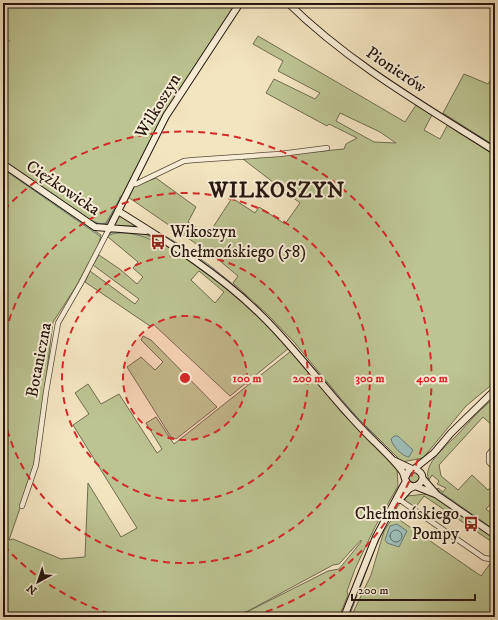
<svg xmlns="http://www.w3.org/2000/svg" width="498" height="620" font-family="'IM FELL DW Pica',serif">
  <rect width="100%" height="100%" fill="#f4e5c1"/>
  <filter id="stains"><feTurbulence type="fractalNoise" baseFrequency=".005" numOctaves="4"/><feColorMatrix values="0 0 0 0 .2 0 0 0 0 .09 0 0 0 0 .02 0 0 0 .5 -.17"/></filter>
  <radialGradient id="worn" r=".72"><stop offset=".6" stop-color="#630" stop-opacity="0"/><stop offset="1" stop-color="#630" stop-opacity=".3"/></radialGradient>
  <path fill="#bcc492" stroke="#706c50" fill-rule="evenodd" d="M 3,3 L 238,3 L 233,8 L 159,123 L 124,194 L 119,198 L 120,201 L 106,224 L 95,224 L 3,162 Z
    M 258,36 L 405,122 L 416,105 L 432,115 L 424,130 L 440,139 L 448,124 L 495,154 L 495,382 L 466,406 L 423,458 L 402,462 L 351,411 L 294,342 L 267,314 L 233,283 L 238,276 L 214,256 L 128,197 L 132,187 L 156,178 L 196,207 L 188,222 L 208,235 L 232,198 L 255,213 L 259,207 L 285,224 L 300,203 L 243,159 L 344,149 L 346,144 L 357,138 L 329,124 L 327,126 L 266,93 L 274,79 L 315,99 L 320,93 L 278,71 L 283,61 L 253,44 ZM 340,113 L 380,132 L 396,143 L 374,142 L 336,121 Z
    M 495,73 L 495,146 L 443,113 L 464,74 L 488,84 Z
    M 3,168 L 101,235 L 99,245 L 77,285 L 53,322 L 35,465 L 9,540 L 13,539 L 61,559 L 85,557 L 88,483 L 121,537 L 137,528 L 73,425 L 89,414 L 75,393 L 88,384 L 101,404 L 119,394 L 157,453 L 162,449 L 146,423 L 156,417 L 174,444 L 291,351 L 342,413 L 397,468 L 398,486 L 375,527 L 355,569 L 347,591 L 348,595 L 339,617 L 237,617 L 328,571 L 339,569 L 361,542 L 361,540 L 339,564 L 333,565 L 248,611 L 232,617 L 3,617 Z
    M 119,215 L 134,224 L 134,226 L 115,226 L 114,225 Z
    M 111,232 C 126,230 144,231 157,240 L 156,242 L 158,244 L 160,242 C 184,257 208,272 229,289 C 251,307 270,328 289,348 L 230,396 L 153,324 L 150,326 L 85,282 L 90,271 L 135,304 L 139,299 L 93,265 L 99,255 L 121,270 L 137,284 L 143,277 L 133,268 L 138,262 L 108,237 ZM 199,271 L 224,292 L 215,303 L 191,280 Z
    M 143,336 L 151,340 L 217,407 L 176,439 L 171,437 L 127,367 L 141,357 L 155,370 L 163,362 L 141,340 Z
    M 495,398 L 495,428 L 483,417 L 439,465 L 441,476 L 458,490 L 472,475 L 488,490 L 495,483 L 495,499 L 486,509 L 495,516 L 495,532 L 437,493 L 436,490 L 438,488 L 443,492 L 446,488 L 437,484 L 439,481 L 432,475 L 429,480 C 421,464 450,443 459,433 C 471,420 481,408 495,398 Z
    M408.5 477a5.5 5.5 0 1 1 11 0a5.5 5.5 0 1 1-11 0Z
    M 429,492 L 495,538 L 495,544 L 424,496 L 415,508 L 404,501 L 407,496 L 426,494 Z
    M 394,516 L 481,576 L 495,557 L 495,617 L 351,617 L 371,575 L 384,531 Z"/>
  <path fill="#9dbeb9" stroke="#6d7a75" d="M 394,436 L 398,436 L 413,450 L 409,457 C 403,457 392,446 391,439 Z
    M 397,524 L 407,531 L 399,547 L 387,543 L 385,540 L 390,526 Z"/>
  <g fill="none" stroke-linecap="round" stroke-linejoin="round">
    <path stroke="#616a64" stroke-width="1" d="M390 536a6 6 0 1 1 12 0a6 6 0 1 1-12 0Z"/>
    <path stroke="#6d7a75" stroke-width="1" d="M 3,37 L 10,41
      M 479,136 L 495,147
      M 3,169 L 101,237 L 98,245
      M 90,220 L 100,224 L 106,223 L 119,200
      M 158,232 C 259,286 315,378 394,456
      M 108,236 C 118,229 143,235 153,241 L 154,239
      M 436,489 L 495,530
      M 388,520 L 399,505
      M 377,544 L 382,532
      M 349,617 L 374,551"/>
    <g stroke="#59493b" stroke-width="6">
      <path id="street" d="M 131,184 L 136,184 L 184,161 L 194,160 L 280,154 L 327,148
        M 495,446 L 489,454 L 489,462 L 495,469
        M 400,500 L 484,558 L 490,559 L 495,554
        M 22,506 L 36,465 L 46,392 L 58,323 L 81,283 L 109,229"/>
    </g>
    <g stroke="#25150e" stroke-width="8">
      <path id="secondary" d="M 288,3 C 349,63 424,106 495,151
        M 3,164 L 95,227 L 146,231
        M 118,211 C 168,242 220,274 262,316 C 302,355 334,403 375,442 C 384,451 394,460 402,471 C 405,475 404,481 408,484 C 411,487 416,487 419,484 C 428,477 418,466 409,470 L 405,478
        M 109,229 L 166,116 L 240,3
        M 393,460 L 412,469
        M 414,469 L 434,453 L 451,433 L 495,390
        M 423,479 L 437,495 L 495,535
        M 399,500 L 409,489 L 415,486 L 435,494
        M 344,617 L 376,537 L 406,481"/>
    </g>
    <use href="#street" stroke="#f8eed7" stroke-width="4.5"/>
    <use href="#secondary" stroke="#f8eed7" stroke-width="6"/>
  </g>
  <circle cx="185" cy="378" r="62" fill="#d62828" fill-opacity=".12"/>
  <g fill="none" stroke="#d62828" stroke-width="2" stroke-dasharray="7 5">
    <circle cx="185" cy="378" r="62"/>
    <circle cx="185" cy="378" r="123"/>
    <path d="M3 344A185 185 0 1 1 3 412"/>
    <path d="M121 617A247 247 0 0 1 4 546M4 210A247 247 0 1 1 249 617"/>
  </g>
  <defs>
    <g id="bus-bare" transform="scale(1.2)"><path d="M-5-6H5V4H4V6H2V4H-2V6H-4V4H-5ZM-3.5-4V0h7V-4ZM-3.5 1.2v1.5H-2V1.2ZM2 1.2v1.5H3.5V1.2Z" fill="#8f2418" stroke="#f8eed7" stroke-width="2.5" paint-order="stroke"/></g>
  </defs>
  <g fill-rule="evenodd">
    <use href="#bus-bare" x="158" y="242"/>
    <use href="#bus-bare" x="471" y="524"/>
  </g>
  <g text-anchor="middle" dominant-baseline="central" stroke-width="4" stroke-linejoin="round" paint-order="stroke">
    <g font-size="17" fill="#25150e" stroke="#f8eed7">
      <text transform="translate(396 70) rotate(34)">Pionierów</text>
      <text transform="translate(158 106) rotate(-59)">Wilkoszyn</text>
      <text transform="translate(63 188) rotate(34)">Ciężkowicka</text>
      <text transform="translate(39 360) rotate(-79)">Botaniczna</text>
    </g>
    <g font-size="17" fill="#25150e" stroke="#f8eed7" text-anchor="start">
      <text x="170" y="232">Wikoszyn<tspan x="170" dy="20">Chełmońskiego (58)</tspan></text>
      <text x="459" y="514" text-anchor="end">Chełmońskiego<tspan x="459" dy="20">Pompy</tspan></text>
    </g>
    <g font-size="21" font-weight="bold" letter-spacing="1" fill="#25150e" stroke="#f8eed7">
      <text x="277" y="191">WILKOSZYN</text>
    </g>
  </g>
  <circle cx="185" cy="378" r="6" fill="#d62828" stroke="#f8eed7" stroke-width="2"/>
  <g font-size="12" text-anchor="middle" font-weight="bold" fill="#d62828" stroke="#f8eed7" stroke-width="4" stroke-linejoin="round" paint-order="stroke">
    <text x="247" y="382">100 m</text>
    <text x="308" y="382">200 m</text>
    <text x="370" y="382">300 m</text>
    <text x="432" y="382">400 m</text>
  </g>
  <rect width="498" height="620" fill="none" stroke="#f4e5c1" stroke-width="16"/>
  <rect x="4" y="4" width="490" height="612" fill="none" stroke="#25150e" stroke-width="2"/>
  <rect x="8" y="8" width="482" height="604" fill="none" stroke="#25150e"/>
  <g transform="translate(38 582) rotate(220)" stroke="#f8eed7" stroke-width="3" paint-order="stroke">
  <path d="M0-3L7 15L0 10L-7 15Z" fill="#25150e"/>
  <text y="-6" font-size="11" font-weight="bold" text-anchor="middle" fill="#25150e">N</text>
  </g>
  <path d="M352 594v6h123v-6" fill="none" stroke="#25150e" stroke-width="2"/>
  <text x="358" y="594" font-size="12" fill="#25150e" stroke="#f8eed7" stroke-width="3" paint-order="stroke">200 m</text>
  <rect width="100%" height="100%" filter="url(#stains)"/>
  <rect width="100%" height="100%" fill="url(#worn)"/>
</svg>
